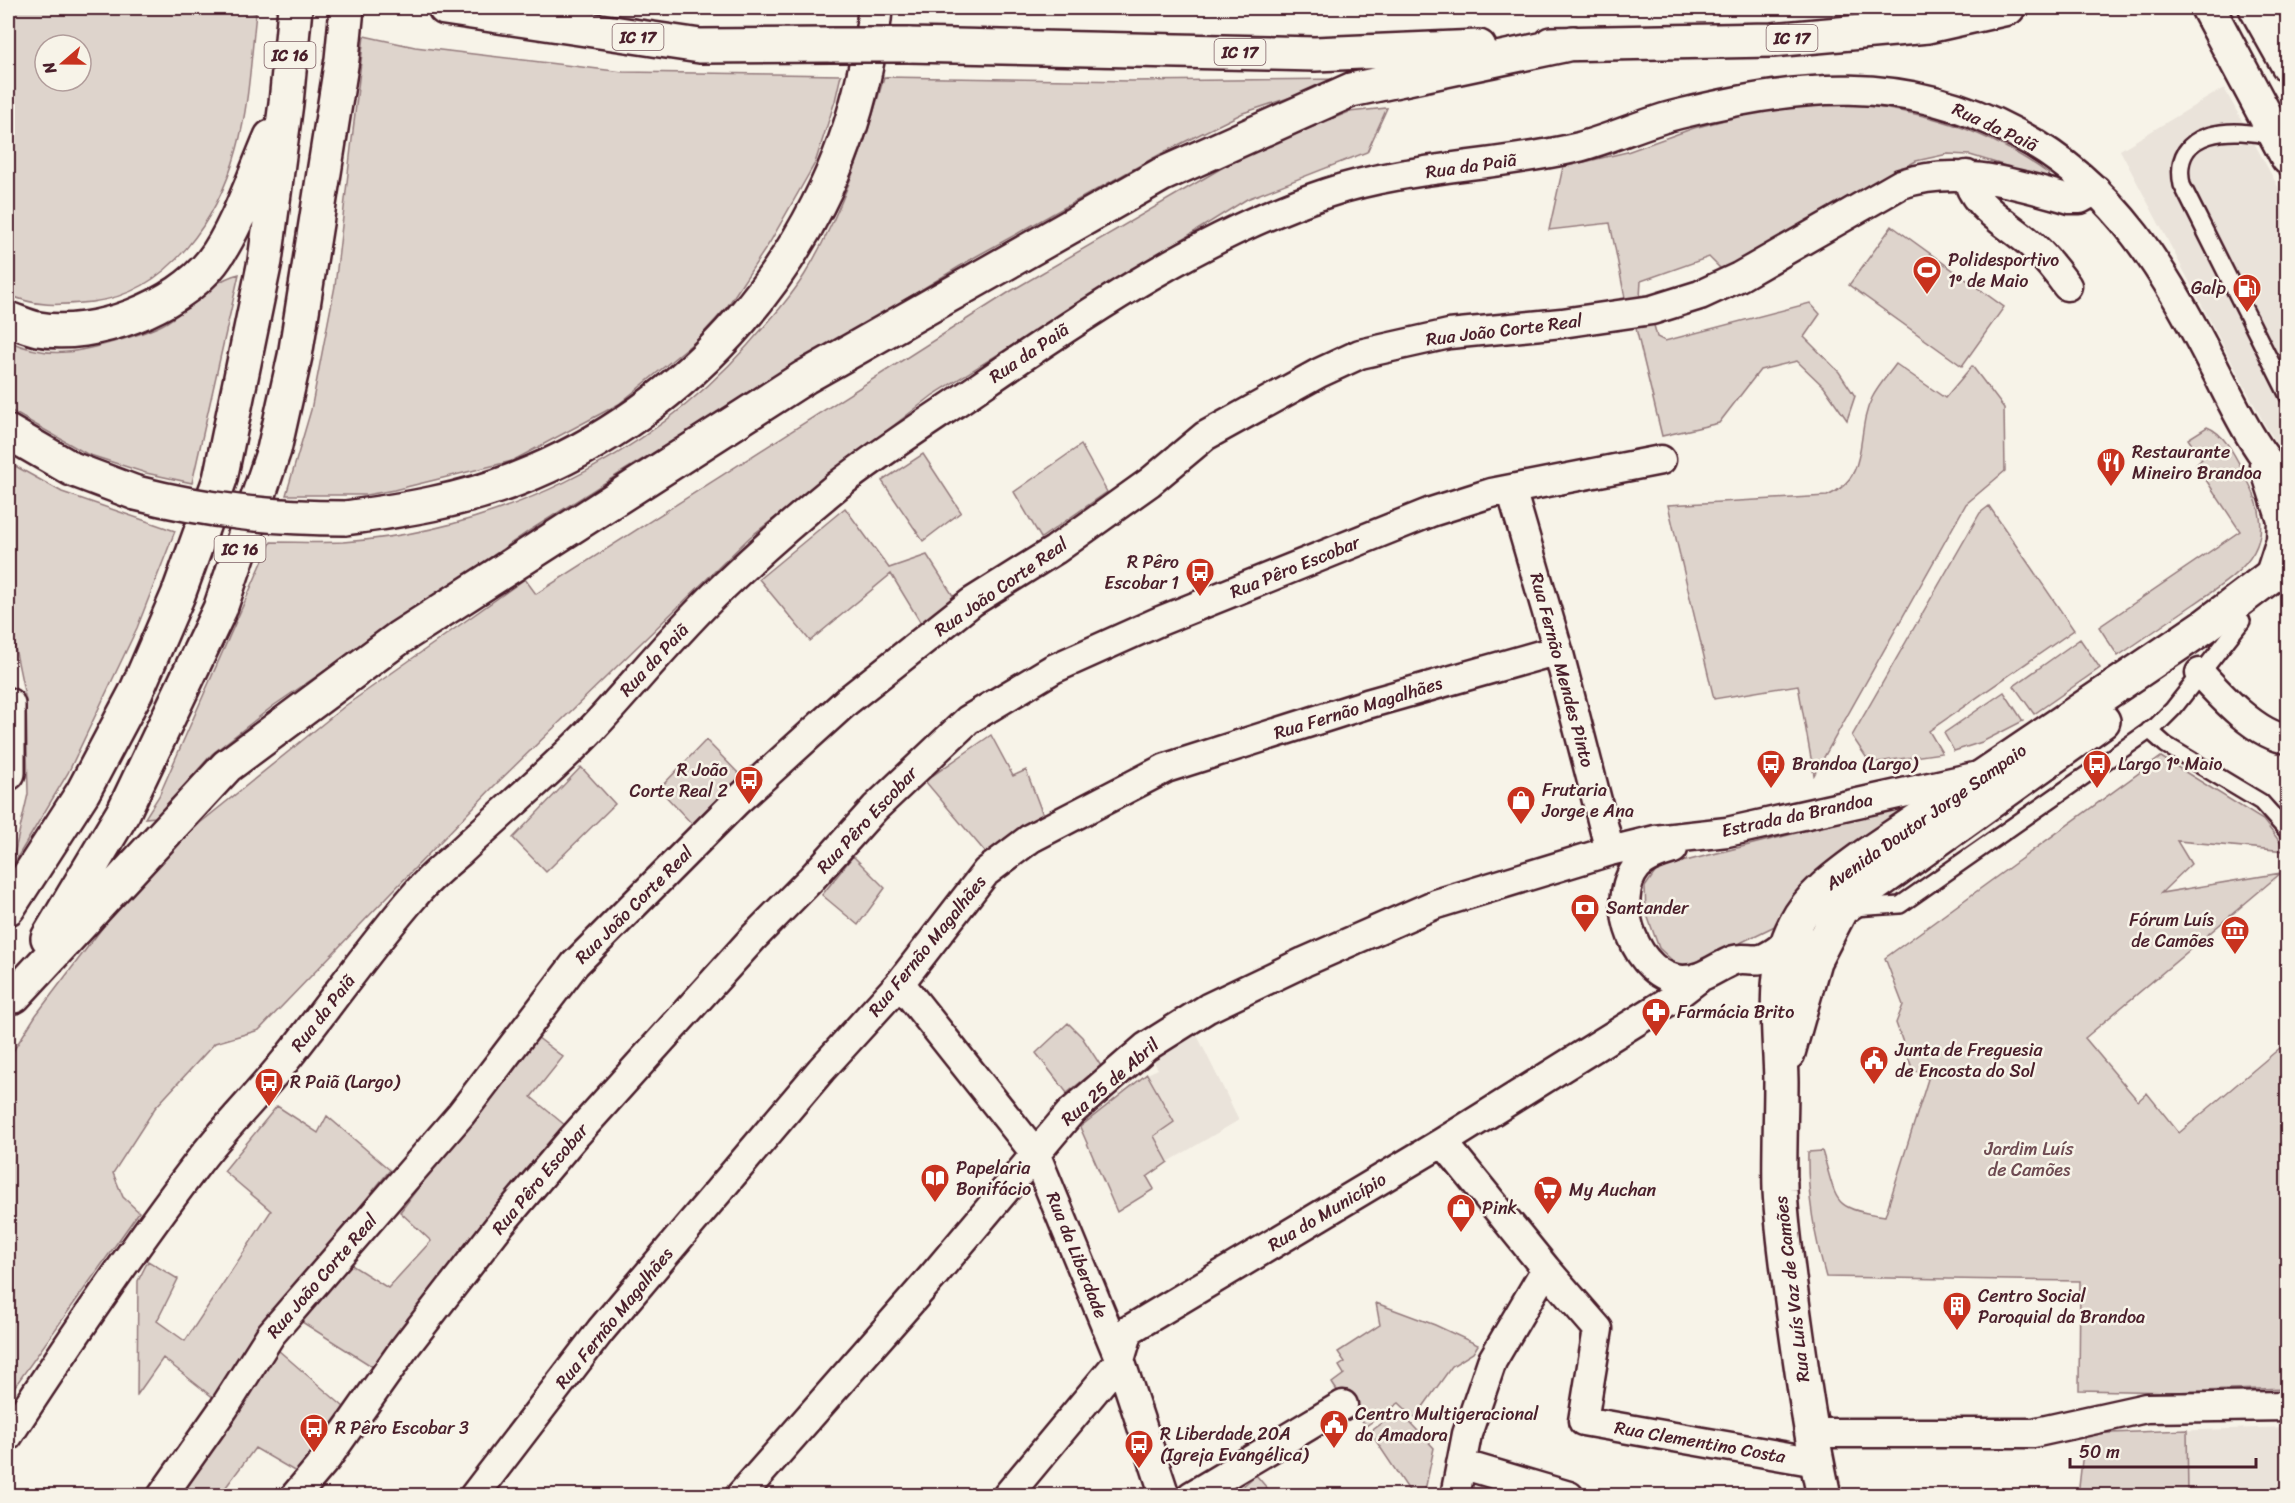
<svg xmlns="http://www.w3.org/2000/svg" width="2295" height="1503" font-family="Sriracha,sans-serif">
  <rect width="100%" height="100%" fill="#f7f3e8"/>
  <filter id="ink" filterUnits="userSpaceOnUse"><feTurbulence type="fractalNoise" baseFrequency=".0167" numOctaves="2"/><feDisplacementMap in="SourceGraphic" scale="12" xChannelSelector="R" yChannelSelector="G"/><feConvolveMatrix kernelMatrix="1 2 1 2 8 2 1 2 1" color-interpolation-filters="sRGB"/></filter>
  <g filter="url(#ink)">
    <path fill="#eae3da" d="M 2224,88 L 2287,203 L 2287,459 L 2265,425 L 2120,150 Z
      M 1197,1035 L 1239,1120 L 1168,1162 L 1154,1136 L 1174,1122 L 1147,1074 L 1158,1069 L 1151,1056 Z
      M 2287,1427 L 2287,1495 L 2078,1496 L 2085,1434 Z"/>
    <path fill="#ded4cc" stroke="#947a7c" stroke-width="1.5" fill-rule="evenodd" d="M 8,8 L 230,8 L 256,13 C 251,58 249,105 237,149 C 218,219 169,293 92,302 C 61,305 36,308 8,294 ZM 45,45 L 81,45 L 81,81 L 45,81 Z
      M 364,36 L 415,47 L 623,72 L 841,75 L 835,101 L 815,163 L 770,242 L 727,307 L 698,339 L 619,404 L 512,461 L 394,490 L 366,495 L 286,495 L 311,410 L 335,286 Z
      M 884,77 L 1131,81 L 1346,79 L 1243,113 L 1166,151 L 975,257 L 625,470 L 529,531 L 273,706 L 212,754 L 156,817 L 145,818 L 159,796 L 271,542 C 295,542 319,543 343,542 C 496,531 646,459 748,345 C 768,322 789,300 805,274 C 842,213 864,146 884,77 Z
      M 1819,101 C 1909,108 1974,121 2049,174 L 2046,178 L 1970,155 L 1948,154 L 1916,161 L 1722,270 L 1709,257 L 1641,281 L 1640,298 L 1625,298 L 1610,223 L 1549,230 L 1563,167 L 1627,152 L 1694,128 L 1767,109 Z
      M 1387,108 L 1367,152 L 1247,199 L 1088,298 L 933,395 L 750,537 L 494,786 L 259,1030 L 215,1043 L 155,1108 L 113,1173 L 123,1197 L 139,1212 L 8,1396 L 8,1059 L 36,1015 L 128,894 L 200,823 L 345,706 L 525,579 L 536,594 L 1011,291 L 1244,155 L 1349,112 Z
      M 1892,226 L 2004,307 L 1962,366 L 1849,285 Z
      M 239,274 L 192,483 L 146,473 L 87,454 L 8,409 L 8,341 C 26,349 45,354 66,352 C 86,351 150,333 167,322 C 192,307 210,281 239,274 Z
      M 1810,303 L 1820,314 L 1804,337 L 1839,372 L 1855,396 L 1847,420 L 1824,387 L 1797,361 L 1760,370 L 1719,423 L 1662,436 L 1634,320 L 1652,317 L 1657,337 L 1665,341 Z
      M 1896,364 L 1945,398 L 1972,366 L 2004,408 L 2005,471 L 1966,504 L 1814,775 L 1798,685 L 1714,699 L 1668,505 L 1827,496 C 1872,477 1854,433 1872,398 C 1878,386 1888,375 1896,364 Z
      M 2207,427 C 2226,434 2237,460 2246,477 C 2282,546 2247,568 2194,604 C 2169,621 2143,639 2118,656 L 2099,627 L 2240,531 L 2196,465 L 2202,459 L 2188,439 Z
      M 1081,445 L 1107,492 L 1041,538 L 1014,492 Z
      M 923,454 L 961,512 L 923,541 L 882,481 Z
      M 8,462 L 62,492 L 175,531 L 137,628 L 68,773 L 11,868 L 28,794 L 26,701 L 8,614 Z
      M 1989,506 L 2074,630 L 1929,731 L 1942,753 L 1870,763 L 1852,736 L 1980,513 Z
      M 845,508 L 889,568 L 927,555 L 959,605 L 925,630 L 891,574 L 810,641 L 759,579 Z
      M 2080,639 L 2100,668 L 2034,714 L 2014,686 Z
      M 2004,692 L 2023,721 L 1982,742 L 1954,751 L 1944,733 Z
      M 991,735 L 1013,776 L 1026,770 L 1043,815 L 986,853 L 925,781 Z
      M 706,740 L 741,776 L 692,824 L 659,789 Z
      M 2161,757 L 2263,820 L 2287,851 L 2177,841 L 2191,864 L 2161,893 L 2281,873 L 2085,1038 L 2138,1101 L 2147,1093 L 2179,1133 L 2287,1042 L 2287,1388 L 2173,1392 L 2079,1390 L 2080,1281 L 1826,1277 C 1814,1235 1807,1196 1808,1152 L 1822,1151 C 1838,1200 1829,1209 1885,1216 L 1928,1079 L 1912,1068 L 1896,1023 L 1903,1005 L 1885,958 Z
      M 581,767 L 615,804 L 546,872 L 513,838 Z
      M 1923,801 L 1785,921 L 1695,965 L 1675,963 L 1659,948 L 1646,912 L 1645,887 L 1658,868 Z
      M 853,856 L 885,888 L 858,925 L 822,895 Z
      M 1068,1023 L 1082,1037 L 1101,1066 L 1067,1093 L 1036,1053 Z
      M 533,1034 L 563,1057 L 531,1097 L 566,1126 L 373,1367 L 302,1322 L 350,1264 L 388,1288 L 431,1241 L 400,1212 Z
      M 1147,1074 L 1174,1122 L 1154,1136 L 1168,1162 L 1147,1177 L 1154,1189 L 1117,1212 L 1080,1127 Z
      M 277,1106 L 318,1133 L 327,1116 L 390,1170 L 271,1316 L 215,1399 L 163,1358 L 137,1395 L 138,1281 L 148,1261 L 178,1279 L 157,1321 L 185,1341 L 271,1211 L 224,1171 Z
      M 1376,1303 L 1435,1325 L 1478,1345 L 1473,1353 L 1452,1366 L 1415,1418 L 1399,1403 L 1366,1426 C 1355,1409 1342,1400 1332,1383 L 1344,1374 L 1339,1366 L 1345,1362 L 1338,1352 L 1380,1325 Z
      M 278,1350 L 344,1407 L 296,1472 L 255,1448 L 220,1495 L 175,1496 Z
      M 1399,1411 L 1434,1448 L 1424,1495 L 1412,1495 L 1370,1432 Z
      M 2187,1430 L 2188,1495 L 2078,1496 L 2085,1434 Z
      M 1256,1475 L 1273,1495 L 1236,1495 L 1235,1493 Z"/>
    <g fill="none" stroke-linecap="round" stroke-linejoin="round">
      <g stroke="#4a1f2b" stroke-width="20">
        <path id="lane" d="M 2274,137 C 2235,127 2170,127 2182,185 L 2288,396
          M 2149,730 L 2166,745 L 2261,802 L 2288,832
          M 1853,908 L 1900,905 L 2156,726 L 2173,709 L 2242,621"/>
      </g>
      <g stroke="#4a1f2b" stroke-width="33">
        <path id="street" d="M 1967,175 C 1971,207 2011,225 2033,246 C 2046,258 2057,272 2067,286
          M 2264,465 L 2282,521 L 2281,540 L 2269,577
          M 1511,489 L 1558,650 L 1610,851
          M 2200,673 C 2220,695 2257,736 2288,739
          M 1673,849 C 1660,853 1646,857 1637,867 C 1608,901 1637,979 1683,980 C 1703,980 1716,967 1734,960 C 1743,957 1752,961 1761,959 C 1775,955 1788,942 1799,932
          M 900,983 L 1035,1153 L 1120,1360 L 1165,1496
          M 1443,1142 L 1546,1269 L 1598,1329 L 1583,1421 L 1817,1462
          M 1810,1433 L 2033,1433 L 2146,1408 L 2288,1406
          M 8,1436 C 68,1344 130,1252 197,1164 C 224,1128 257,1096 285,1061 C 329,1006 369,948 415,895 C 428,879 444,866 459,853 C 502,812 550,773 591,730 C 636,682 676,631 724,586 C 760,551 798,518 837,486 C 884,449 936,417 985,383 C 1091,310 1204,234 1327,193 C 1408,166 1496,167 1579,147 C 1613,138 1645,122 1679,114 C 1798,84 1904,73 2016,133 C 2117,186 2166,273 2216,371 C 2237,412 2255,452 2288,484
          M 1461,1464 L 1569,1496
          M 162,1496 L 224,1408 L 271,1334 L 461,1114 L 575,964 L 736,802 L 847,701 L 972,602 L 1055,550 L 1150,482 L 1205,436 L 1319,373 L 1360,354 L 1449,334 L 1562,323 L 1652,310 L 1700,295 L 1739,277 L 1901,184 C 1959,165 2013,183 2070,199 L 2080,199 L 2096,190
          M 295,1496 L 327,1458 L 403,1350 L 502,1222 L 573,1138 L 754,937 L 812,878 L 875,808 L 968,720 L 1053,669 L 1160,621 L 1431,512 L 1491,493 L 1661,460
          M 474,1496 L 601,1330 L 821,1070 L 900,983 L 986,872 L 1031,838 L 1166,768 L 1367,704 L 1558,650
          M 740,1496 L 933,1276 L 1070,1113 L 1146,1047 L 1208,1008 L 1304,962 L 1436,904 L 1610,851 L 1655,840 L 1727,832 L 1979,776
          M 1007,1496 L 1120,1360 L 1129,1330 L 1443,1142 L 1672,999 L 1698,979
          M 1191,1496 L 1343,1405
          M 1455,1496 L 1467,1434 L 1492,1361 L 1546,1269"/>
      </g>
      <g stroke="#4a1f2b" stroke-width="38">
        <path id="secondary" d="M 2208,8 L 2288,158
          M 2256,8 L 2288,65
          M 1788,1053 L 1814,961 L 1841,909 L 2103,721
          M 1824,1496 C 1810,1432 1802,1372 1793,1308 C 1788,1269 1782,1230 1780,1190 C 1779,1154 1781,1118 1781,1081 C 1780,1030 1770,973 1795,925 C 1810,895 1839,875 1865,856 L 2205,626 L 2288,563"/>
      </g>
      <g stroke="#4a1f2b" stroke-width="38">
        <path id="highway" d="M 445,8 L 700,46 L 832,45
          M 1551,44 L 1772,40 L 1928,26 L 2008,8
          M 908,45 L 1315,54 L 1479,47
          M 8,319 C 17,322 28,327 38,329 C 94,339 177,307 212,262 C 236,231 255,174 271,137
          M 8,432 L 72,469 L 136,493
          M 345,518 C 404,510 461,501 517,479 C 690,412 825,256 864,75 C 869,52 874,30 875,8
          M 8,705 L 8,773
          M 8,908 L 83,792 L 136,692 L 178,595 L 220,479 L 265,261 L 286,103 L 295,8
          M 48,938 L 124,811 L 220,609 L 274,450 L 295,356 L 342,59 L 347,8
          M 14,996 L 227,766 L 399,638 L 805,377 L 1161,175 L 1351,90 L 1573,43"/>
      </g>
      <use href="#lane" stroke="#f7f3e8" stroke-width="15"/>
      <use href="#street" stroke="#f7f3e8" stroke-width="28"/>
      <use href="#secondary" stroke="#f7f3e8" stroke-width="33"/>
      <use href="#highway" stroke="#f7f3e8" stroke-width="33"/>
      <g stroke="#4a1f2b" stroke-width="38" stroke-linecap="butt">
        <path id="highway-bridge" d="M 832,45 L 908,45
          M 136,493 C 207,511 271,518 345,518"/>
      </g>
      <use href="#highway-bridge" stroke="#f7f3e8" stroke-width="33"/>
    </g>
  </g>
  <defs>
    <g id="stadium-pin" transform="scale(1.5)"><path d="M0 17L-7.5 6A9.5 9.5 0 1 1 7.5 6Z" fill="#c8321e" stroke="#f7f3e8"/><path d="M0-5a6.5 5 0 1 0 0 10a6.5 5 0 1 0 0-10ZM-3.5-1.8h7v3.6h-7Z" fill="#fff"/></g>
    <g id="fuel-pin" transform="scale(1.5)"><path d="M0 17L-7.5 6A9.5 9.5 0 1 1 7.5 6Z" fill="#c8321e" stroke="#f7f3e8"/><path d="M-5.5-6h7V0h2V4h1.3V-2.5L3-4.5l.8-.8L6-3V5H2.5V1h-1V6h-7ZM-4.2-4.7v3.2H.2V-4.7Z" fill="#fff"/></g>
    <g id="restaurant-pin" transform="scale(1.5)"><path d="M0 17L-7.5 6A9.5 9.5 0 1 1 7.5 6Z" fill="#c8321e" stroke="#f7f3e8"/><path d="M-5-6h1v4h1v-4h1v4h1v-4h1v5L-1.5 .5V6h-2V.5L-5-1ZM5-6V6H3V1.5H1.5Q1.5-4 5-6Z" fill="#fff"/></g>
    <g id="bus-pin" transform="scale(1.5)"><path d="M0 17L-7.5 6A9.5 9.5 0 1 1 7.5 6Z" fill="#c8321e" stroke="#f7f3e8"/><path d="M-5-6H5V4H4V6H2V4H-2V6H-4V4H-5ZM-3.5-4V0h7V-4ZM-3.5 1.2v1.5H-2V1.2ZM2 1.2v1.5H3.5V1.2Z" fill="#fff"/></g>
    <g id="shop-pin" transform="scale(1.5)"><path d="M0 17L-7.5 6A9.5 9.5 0 1 1 7.5 6Z" fill="#c8321e" stroke="#f7f3e8"/><path d="M-5-2.5h2.3a2.7 3.5 0 0 1 5.4 0H5L5.5 6h-11ZM-1.5-2.5h3a1.5 2.3 0 0 0-3 0Z" fill="#fff"/></g>
    <g id="bank-pin" transform="scale(1.5)"><path d="M0 17L-7.5 6A9.5 9.5 0 1 1 7.5 6Z" fill="#c8321e" stroke="#f7f3e8"/><path d="M-6-4H6V4H-6ZM0-2.3a2.3 2.3 0 1 0 0 4.6a2.3 2.3 0 1 0 0-4.6Z" fill="#fff"/></g>
    <g id="museum-pin" transform="scale(1.5)"><path d="M0 17L-7.5 6A9.5 9.5 0 1 1 7.5 6Z" fill="#c8321e" stroke="#f7f3e8"/><path d="M0-6L6-3V-2H-6V-3ZM-5-1h2V3h-2ZM-1-1h2V3h-2ZM3-1h2V3H3ZM-6 4H6V6H-6Z" fill="#fff"/></g>
    <g id="pharmacy-pin" transform="scale(1.5)"><path d="M0 17L-7.5 6A9.5 9.5 0 1 1 7.5 6Z" fill="#c8321e" stroke="#f7f3e8"/><path d="M-2-6h4v4h4v4h-4v4h-4v-4h-4v-4h4Z" fill="#fff"/></g>
    <g id="civic-pin" transform="scale(1.5)"><path d="M0 17L-7.5 6A9.5 9.5 0 1 1 7.5 6Z" fill="#c8321e" stroke="#f7f3e8"/><path d="M-.6-6.5H3V-4.5H.6V-3L4-1V1h2V6H-6V1h2V-1L-.6-3ZM-1.2 2.5V6h2.4V2.5Z" fill="#fff"/></g>
    <g id="library-pin" transform="scale(1.5)"><path d="M0 17L-7.5 6A9.5 9.5 0 1 1 7.5 6Z" fill="#c8321e" stroke="#f7f3e8"/><path d="M-6-4Q-3-5.5-.7-3.5V5Q-3 3-6 4ZM6-4Q3-5.5 .7-3.5V5Q3 3 6 4Z" fill="#fff"/></g>
    <g id="supermarket-pin" transform="scale(1.5)"><path d="M0 17L-7.5 6A9.5 9.5 0 1 1 7.5 6Z" fill="#c8321e" stroke="#f7f3e8"/><path d="M-6-5.5h2.5l.6 2H6L4.5 2H-2.5L-4.4-4H-6ZM-1.5 3.2a1.3 1.3 0 1 0 .1 0ZM3 3.2a1.3 1.3 0 1 0 .1 0Z" fill="#fff"/></g>
    <g id="building-pin" transform="scale(1.5)"><path d="M0 17L-7.5 6A9.5 9.5 0 1 1 7.5 6Z" fill="#c8321e" stroke="#f7f3e8"/><path d="M-4-6H4V6H1V3H-1V6H-4ZM-2.5-4.3h1.7v1.8h-1.7ZM.8-4.3h1.7v1.8H.8ZM-2.5-1h1.7V.8h-1.7ZM.8-1h1.7V.8H.8Z" fill="#fff"/></g>
  </defs>
  <g fill-rule="evenodd">
    <use href="#stadium-pin" x="1927" y="270"/>
    <use href="#fuel-pin" x="2247" y="288"/>
    <use href="#restaurant-pin" x="2111" y="462"/>
    <use href="#bus-pin" x="1200" y="572"/>
    <use href="#bus-pin" x="1771" y="764"/>
    <use href="#bus-pin" x="2097" y="764"/>
    <use href="#bus-pin" x="749" y="780"/>
    <use href="#shop-pin" x="1521" y="800"/>
    <use href="#bank-pin" x="1585" y="908"/>
    <use href="#museum-pin" x="2235" y="930"/>
    <use href="#pharmacy-pin" x="1656" y="1012"/>
    <use href="#civic-pin" x="1874" y="1060"/>
    <use href="#bus-pin" x="269" y="1082"/>
    <use href="#library-pin" x="935" y="1178"/>
    <use href="#supermarket-pin" x="1548" y="1190"/>
    <use href="#shop-pin" x="1461" y="1208"/>
    <use href="#building-pin" x="1957" y="1306"/>
    <use href="#civic-pin" x="1334" y="1424"/>
    <use href="#bus-pin" x="314" y="1428"/>
    <use href="#bus-pin" x="1139" y="1444"/>
  </g>
  <g text-anchor="middle" dominant-baseline="central" stroke-width="5" stroke-linejoin="round" paint-order="stroke">
    <g fill="#f7f3e8" stroke="#7e5f64" stroke-width="1.5">
      <rect x="612.5" y="24" width="51" height="26" rx="4.5"/>
      <rect x="1766.5" y="25" width="51" height="26" rx="4.5"/>
      <rect x="1214.5" y="39" width="51" height="26" rx="4.5"/>
      <rect x="264.5" y="42" width="51" height="26" rx="4.5"/>
      <rect x="214.5" y="536" width="51" height="26" rx="4.5"/>
    </g>
    <g font-size="16" font-weight="bold" fill="#4a1f2b">
      <text x="638" y="37">IC 17</text>
      <text x="1792" y="38">IC 17</text>
      <text x="1240" y="52">IC 17</text>
      <text x="290" y="55">IC 16</text>
      <text x="240" y="549">IC 16</text>
    </g>
    <g font-size="18" fill="#4a1f2b" stroke="#f7f3e8">
      <text transform="translate(1995 127) rotate(25)">Rua da Paiã</text>
      <text transform="translate(1471 166) rotate(-8)">Rua da Paiã</text>
      <text transform="translate(1504 330) rotate(-7)">Rua João Corte Real</text>
      <text transform="translate(1029 353) rotate(-34)">Rua da Paiã</text>
      <text transform="translate(1295 567) rotate(-22)">Rua Pêro Escobar</text>
      <text transform="translate(1001 587) rotate(-35)">Rua João Corte Real</text>
      <text transform="translate(654 660) rotate(-47)">Rua da Paiã</text>
      <text transform="translate(1562 670) rotate(75)">Rua Fernão Mendes Pinto</text>
      <text transform="translate(1358 708) rotate(-17)">Rua Fernão Magalhães</text>
      <text transform="translate(1797 815) rotate(-12)">Estrada da Brandoa</text>
      <text transform="translate(1926 817) rotate(-35)">Avenida Doutor Jorge Sampaio</text>
      <text transform="translate(867 820) rotate(-47)">Rua Pêro Escobar</text>
      <text transform="translate(634 905) rotate(-45)">Rua João Corte Real</text>
      <text transform="translate(927 946) rotate(-51)">Rua Fernão Magalhães</text>
      <text transform="translate(323 1013) rotate(-52)">Rua da Paiã</text>
      <text transform="translate(1110 1082) rotate(-41)">Rua 25 de Abril</text>
      <text transform="translate(540 1179) rotate(-50)">Rua Pêro Escobar</text>
      <text transform="translate(1327 1212) rotate(-31)">Rua do Município</text>
      <text transform="translate(1077 1255) rotate(68)">Rua da Liberdade</text>
      <text transform="translate(322 1276) rotate(-49)">Rua João Corte Real</text>
      <text transform="translate(1792 1289) rotate(-97)">Rua Luís Vaz de Camões</text>
      <text transform="translate(614 1318) rotate(-51)">Rua Fernão Magalhães</text>
      <text transform="translate(1700 1442) rotate(10)">Rua Clementino Costa</text>
    </g>
    <g font-size="18" fill="#4a1f2b" stroke="#f7f3e8" text-anchor="start">
      <text x="1948" y="260">Polidesportivo<tspan x="1948" dy="21">1º de Maio</tspan></text>
      <text x="2226" y="288" text-anchor="end">Galp</text>
      <text x="2132" y="452">Restaurante<tspan x="2132" dy="21">Mineiro Brandoa</tspan></text>
      <text x="1179" y="562" text-anchor="end">R Pêro<tspan x="1179" dy="21">Escobar 1</tspan></text>
      <text x="1792" y="764">Brandoa (Largo)</text>
      <text x="2118" y="764">Largo 1º Maio</text>
      <text x="728" y="770" text-anchor="end">R João<tspan x="728" dy="21">Corte Real 2</tspan></text>
      <text x="1542" y="790">Frutaria<tspan x="1542" dy="21">Jorge e Ana</tspan></text>
      <text x="1606" y="908">Santander</text>
      <text x="2214" y="920" text-anchor="end">Fórum Luís<tspan x="2214" dy="21">de Camões</tspan></text>
      <text x="1677" y="1012">Farmácia Brito</text>
      <text x="1895" y="1050">Junta de Freguesia<tspan x="1895" dy="21">de Encosta do Sol</tspan></text>
      <text x="290" y="1082">R Paiã (Largo)</text>
      <text x="956" y="1168">Papelaria<tspan x="956" dy="21">Bonifácio</tspan></text>
      <text x="1569" y="1190">My Auchan</text>
      <text x="1482" y="1208">Pink</text>
      <text x="1978" y="1296">Centro Social<tspan x="1978" dy="21">Paroquial da Brandoa</tspan></text>
      <text x="1355" y="1414">Centro Multigeracional<tspan x="1355" dy="21">da Amadora</tspan></text>
      <text x="335" y="1428">R Pêro Escobar 3</text>
      <text x="1160" y="1434">R Liberdade 20A<tspan x="1160" dy="21">(Igreja Evangélica)</tspan></text>
    </g>
    <g font-size="18" fill="#6f4c53" stroke="#f7f3e8">
      <text x="2029" y="1149">Jardim Luís<tspan x="2029" dy="21">de Camões</tspan></text>
    </g>
  </g>
  <rect width="2295" height="1503" fill="none" stroke="#f7f3e8" stroke-width="30"/>
  <rect x="15" y="15" width="2265" height="1473" fill="none" stroke="#4a1f2b" stroke-width="2" filter="url(#ink)"/>
  <g transform="translate(63 63) rotate(250)"><circle r="28" fill="#f7f3e8" stroke="#b29e9c" stroke-width="1.5"/>
  <path d="M0-4.5L10 22L0 15L-10 22Z" fill="#c8321e"/>
  <text y="-9" font-size="16" font-weight="bold" text-anchor="middle" fill="#4a1f2b">N</text>
  </g>
  <path d="M2070 1458v9h186v-9" fill="none" stroke="#4a1f2b" stroke-width="3"/>
  <text x="2079" y="1458" font-size="18" fill="#4a1f2b" stroke="#f7f3e8" stroke-width="4.5" paint-order="stroke">50 m</text>
</svg>
